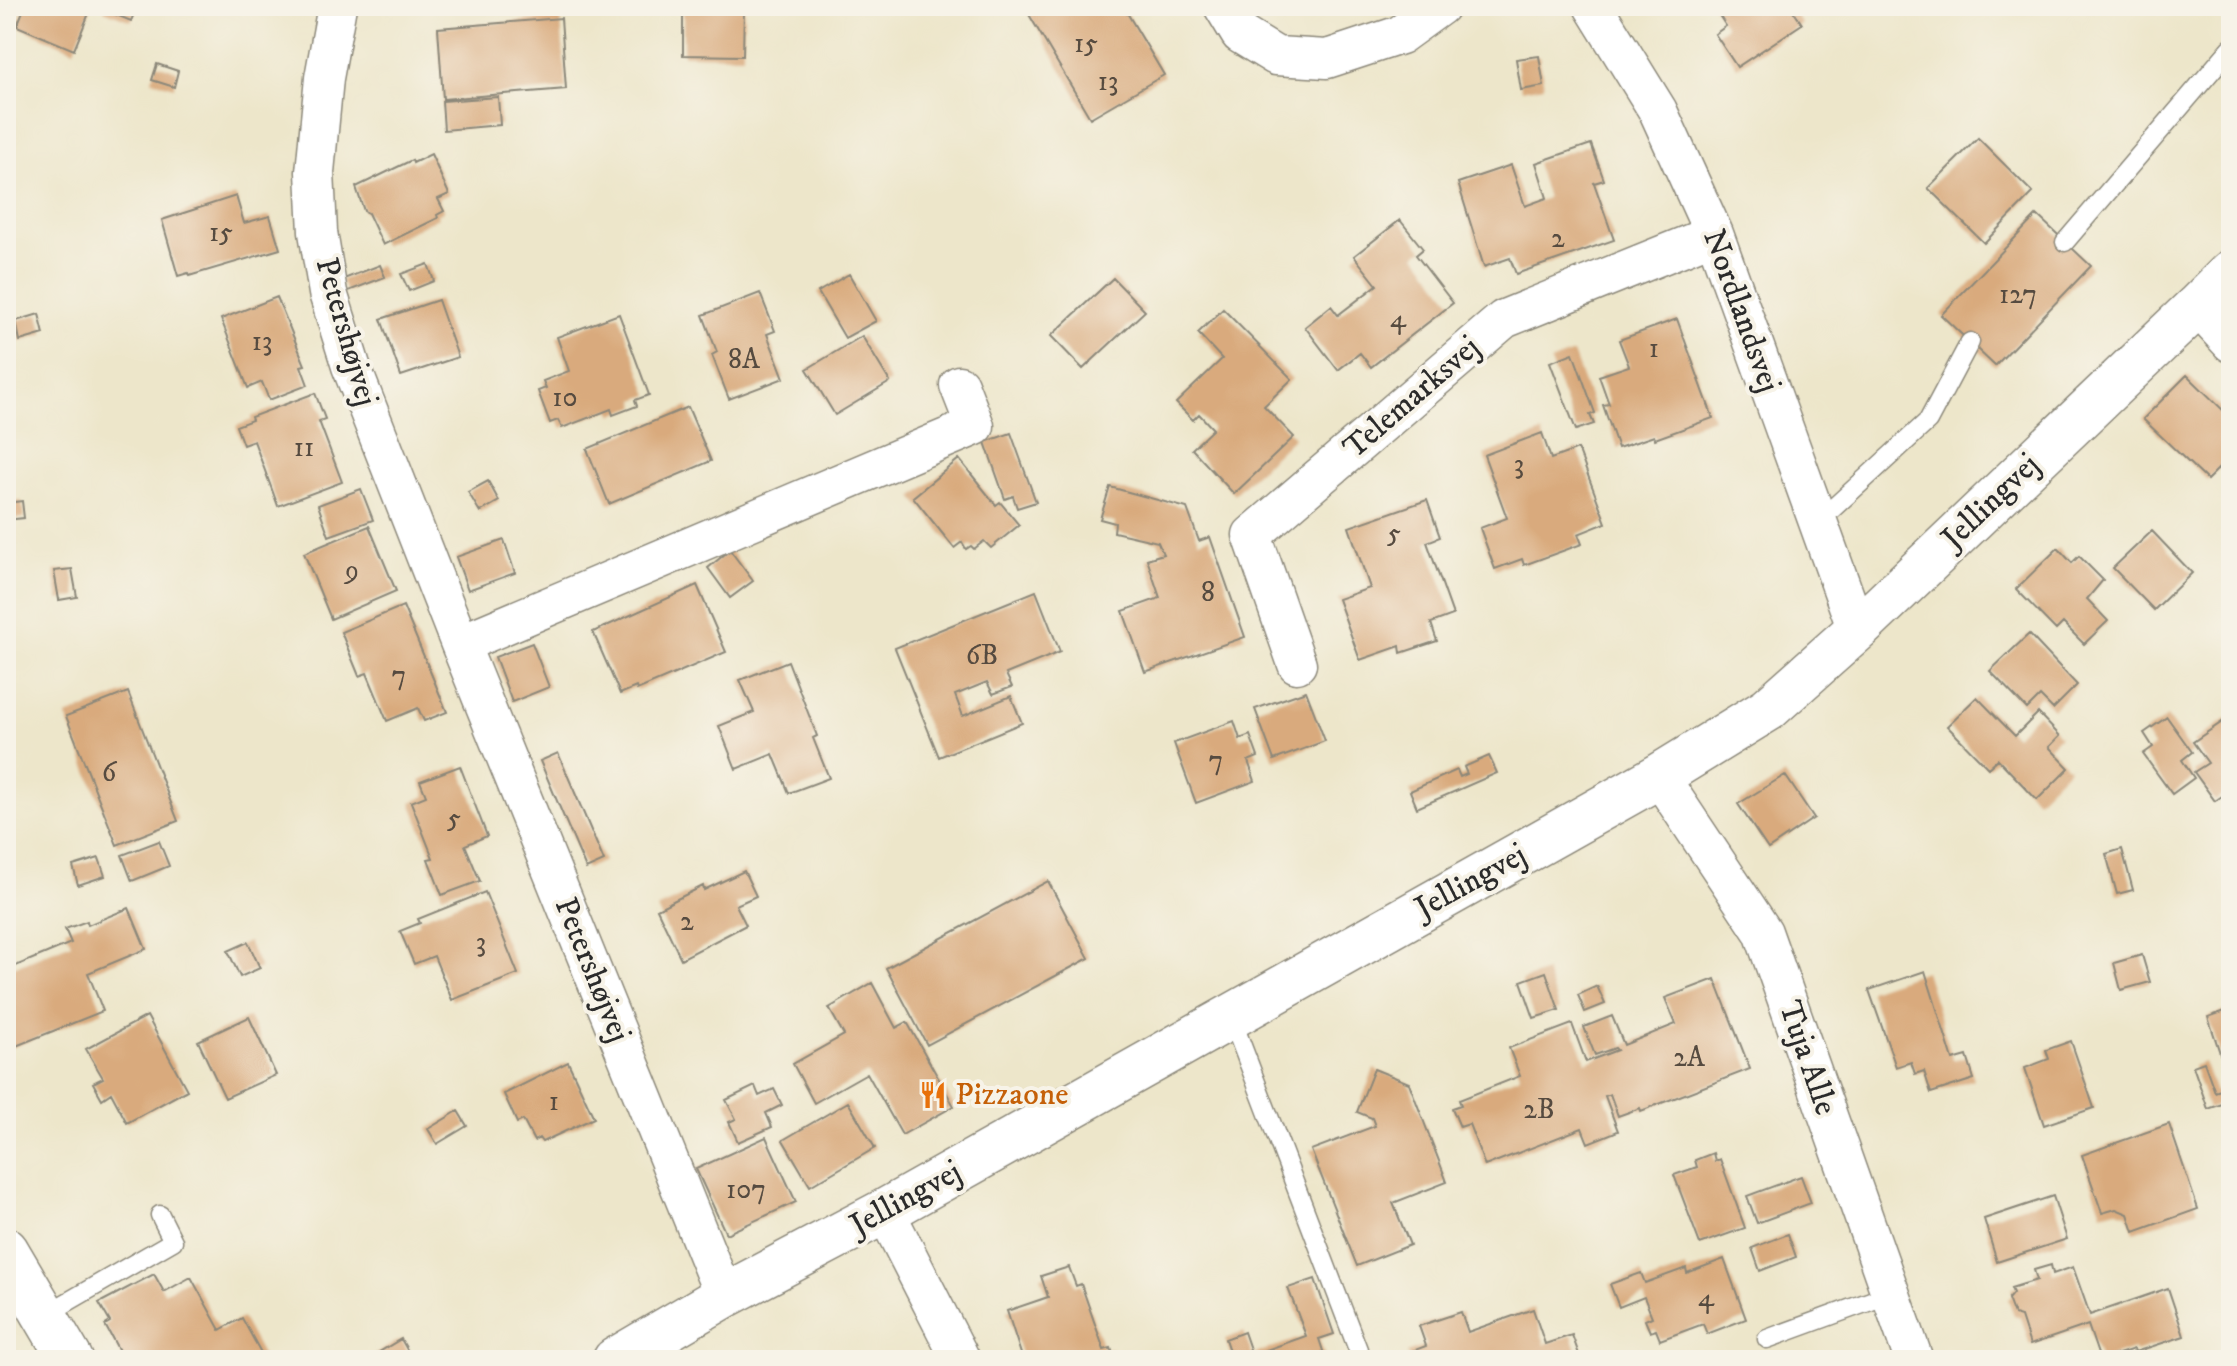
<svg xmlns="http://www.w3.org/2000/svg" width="2237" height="1366" font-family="'IM FELL DW Pica',serif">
  <rect width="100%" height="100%" fill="#f7f3e8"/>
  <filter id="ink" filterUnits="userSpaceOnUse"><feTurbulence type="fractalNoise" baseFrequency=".0125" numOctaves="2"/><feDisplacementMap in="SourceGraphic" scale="16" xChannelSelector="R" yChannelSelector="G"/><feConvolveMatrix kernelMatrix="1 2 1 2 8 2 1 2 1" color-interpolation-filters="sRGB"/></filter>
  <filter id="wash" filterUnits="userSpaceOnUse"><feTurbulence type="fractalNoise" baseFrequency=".006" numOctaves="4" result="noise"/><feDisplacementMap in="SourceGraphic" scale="32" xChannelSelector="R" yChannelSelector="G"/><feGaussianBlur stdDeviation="1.8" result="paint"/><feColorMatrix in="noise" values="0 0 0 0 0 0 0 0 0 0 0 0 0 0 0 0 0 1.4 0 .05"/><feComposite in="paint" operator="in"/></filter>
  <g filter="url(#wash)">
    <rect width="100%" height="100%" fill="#ede6ca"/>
    <g id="blocks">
      <path fill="#d9aa7d" d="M 25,6 L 92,6 L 74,50 L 17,26 Z
        M 106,6 L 137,6 L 131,21 L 104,10 Z
        M 683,6 L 744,6 L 743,56 L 683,55 Z
        M 1024,6 L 1123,6 L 1164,75 L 1090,118 Z
        M 1713,6 L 1790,6 L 1802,24 L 1737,67 L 1715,34 L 1726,26 Z
        M 561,18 L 566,89 L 443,99 L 438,28 Z
        M 1539,56 L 1544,86 L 1521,90 L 1516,59 Z
        M 157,64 L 178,71 L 174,87 L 152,80 Z
        M 498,97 L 500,125 L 444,130 L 442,101 Z
        M 1978,138 L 2033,193 L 1984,243 L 1928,188 Z
        M 1591,144 L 1604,180 L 1594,183 L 1614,240 L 1516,274 L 1510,258 L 1484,267 L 1458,183 L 1511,165 L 1525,206 L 1547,198 L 1536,163 Z
        M 431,154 L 449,194 L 438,199 L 444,211 L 437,215 L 438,218 L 383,245 L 368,213 L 364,211 L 356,187 L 412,160 L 413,163 Z
        M 236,196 L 244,223 L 270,216 L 280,249 L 189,276 L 188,273 L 178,276 L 162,220 Z
        M 2037,215 L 2091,266 L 1995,366 L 1941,315 Z
        M 1400,220 L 1423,249 L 1416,255 L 1453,303 L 1371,367 L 1360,353 L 1338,370 L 1305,327 L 1331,306 L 1338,315 L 1377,285 L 1354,256 Z
        M 428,264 L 434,281 L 409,291 L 401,274 Z
        M 380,265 L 385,277 L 346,292 L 341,280 Z
        M 849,274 L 876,321 L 845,338 L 818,292 Z
        M 1113,278 L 1145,311 L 1083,369 L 1051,336 Z
        M 760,293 L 775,331 L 767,334 L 784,378 L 729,399 L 712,355 L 717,352 L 703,315 Z
        M 277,297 L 305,365 L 301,366 L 308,385 L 269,400 L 262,382 L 248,388 L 221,319 Z
        M 438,300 L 458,357 L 401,376 L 381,319 Z
        M 1223,309 L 1292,379 L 1264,406 L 1294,437 L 1234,494 L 1192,449 L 1213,429 L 1199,414 L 1193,420 L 1176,403 L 1222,359 L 1198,333 Z
        M 39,314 L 44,334 L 20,341 L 16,321 Z
        M 619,314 L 649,395 L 635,400 L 637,406 L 613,415 L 611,409 L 562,428 L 558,420 L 550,423 L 538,391 L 546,388 L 543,381 L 569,371 L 557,337 Z
        M 1677,319 L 1713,418 L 1655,439 L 1654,436 L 1618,448 L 1603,405 L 1609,404 L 1599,376 L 1629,366 L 1619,340 Z
        M 862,336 L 890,382 L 835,415 L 807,369 Z
        M 1573,353 L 1595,413 L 1590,415 L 1594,424 L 1576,430 L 1550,362 Z
        M 2187,375 L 2227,414 L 2224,416 L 2231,423 L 2231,456 L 2207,480 L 2143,419 Z
        M 315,393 L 325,419 L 319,421 L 342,482 L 278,506 L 254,441 L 243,445 L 236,426 L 252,420 L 251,417 Z
        M 688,407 L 711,461 L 609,504 L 587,449 Z
        M 1011,433 L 1036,502 L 1017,508 L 1013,496 L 1005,499 L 985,442 Z
        M 1542,433 L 1551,459 L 1578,449 L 1606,523 L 1578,534 L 1582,544 L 1524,565 L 1522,559 L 1495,569 L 1480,528 L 1507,518 L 1484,455 Z
        M 959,459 L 996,505 L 1000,502 L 1019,525 L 991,548 L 984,541 L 974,549 L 971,546 L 966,549 L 962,542 L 954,548 L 913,497 Z
        M 488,481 L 499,501 L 480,512 L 468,492 Z
        M 1110,487 L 1187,508 L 1199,541 L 1210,537 L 1245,637 L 1145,672 L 1123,611 L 1160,598 L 1147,559 L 1163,554 L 1158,542 L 1114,532 L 1115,523 L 1100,519 Z
        M 361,489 L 373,520 L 329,536 L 318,505 Z
        M 1427,500 L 1440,537 L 1427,542 L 1453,615 L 1431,623 L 1437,641 L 1401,653 L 1400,646 L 1360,660 L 1338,599 L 1370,588 L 1349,527 Z
        M 22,501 L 24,518 L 6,520 L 6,503 Z
        M 369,526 L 396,591 L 331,619 L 304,553 Z
        M 2152,531 L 2192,573 L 2154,610 L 2113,568 Z
        M 504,540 L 515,573 L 468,590 L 456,557 Z
        M 2058,548 L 2072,563 L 2079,556 L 2103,580 L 2087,599 L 2108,621 L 2084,644 L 2063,623 L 2056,630 L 2016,589 Z
        M 730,550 L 753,581 L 730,598 L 708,568 Z
        M 72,569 L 77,597 L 59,600 L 54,571 Z
        M 697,585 L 726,652 L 637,690 L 636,687 L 620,694 L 593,632 Z
        M 1036,591 L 1060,652 L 1006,674 L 1012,687 L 993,694 L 987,682 L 955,695 L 963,716 L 1011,696 L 1022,723 L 939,757 L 895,648 Z
        M 403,606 L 447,712 L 424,721 L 418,708 L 387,721 L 367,673 L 359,676 L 341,632 Z
        M 2029,634 L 2077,685 L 2053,709 L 2040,696 L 2027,709 L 1990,671 Z
        M 532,643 L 549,687 L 512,702 L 495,657 Z
        M 788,661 L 817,736 L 813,738 L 829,778 L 789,793 L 773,754 L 736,769 L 719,726 L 754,712 L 740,680 Z
        M 1306,691 L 1325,741 L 1274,760 L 1255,709 Z
        M 128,692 L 178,821 L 117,845 L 66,716 Z
        M 1977,697 L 2015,736 L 2038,713 L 2060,736 L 2049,747 L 2069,768 L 2037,800 L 1998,759 L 1988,768 L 1947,726 Z
        M 2231,716 L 2231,790 L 2215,801 L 2194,772 L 2208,763 L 2193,742 Z
        M 2167,717 L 2192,752 L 2182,760 L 2194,778 L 2172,794 L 2143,754 L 2153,747 L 2144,733 Z
        M 1234,721 L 1240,739 L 1250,735 L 1258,757 L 1248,761 L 1255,781 L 1196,803 L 1174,743 Z
        M 558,753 L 604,861 L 586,869 L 540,761 Z
        M 1489,756 L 1497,773 L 1417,808 L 1410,791 L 1457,770 L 1460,777 L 1467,774 L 1464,767 Z
        M 460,766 L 487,836 L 465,845 L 480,881 L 442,895 L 428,859 L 433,858 L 411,802 L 426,796 L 420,781 Z
        M 1785,775 L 1814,818 L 1768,849 L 1738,804 Z
        M 159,841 L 169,866 L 132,881 L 122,855 Z
        M 2122,849 L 2133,890 L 2117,894 L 2106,854 Z
        M 99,858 L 105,876 L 78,885 L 73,866 Z
        M 744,871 L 756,896 L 736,905 L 746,925 L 681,959 L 657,909 L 703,886 L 704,890 Z
        M 1048,881 L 1089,958 L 927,1045 L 886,968 Z
        M 485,892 L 518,974 L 452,1000 L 434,956 L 414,964 L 400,931 L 420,923 L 418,919 Z
        M 129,908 L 146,949 L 88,973 L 103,1011 L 6,1050 L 6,970 L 71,943 L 65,929 L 87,921 L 88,925 Z
        M 248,942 L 260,968 L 240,977 L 228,951 Z
        M 2142,955 L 2150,982 L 2121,990 L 2114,963 Z
        M 1925,971 L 1953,1060 L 1967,1056 L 1974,1079 L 1931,1093 L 1924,1071 L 1915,1074 L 1911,1062 L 1896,1067 L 1869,990 Z
        M 1546,972 L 1559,1010 L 1534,1018 L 1521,981 Z
        M 1715,979 L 1750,1069 L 1641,1111 L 1640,1108 L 1618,1116 L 1610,1094 L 1605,1096 L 1618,1131 L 1588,1143 L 1582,1128 L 1485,1166 L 1469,1124 L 1460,1127 L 1452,1108 L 1461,1105 L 1459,1100 L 1520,1076 L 1509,1048 L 1572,1024 L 1586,1062 L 1617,1050 L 1615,1048 L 1595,1055 L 1584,1027 L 1612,1016 L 1624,1045 L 1676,1024 L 1665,998 Z
        M 872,983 L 896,1028 L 907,1022 L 954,1106 L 902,1135 L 867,1073 L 814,1103 L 793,1064 L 844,1035 L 829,1008 Z
        M 1597,986 L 1605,1004 L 1585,1012 L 1578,995 Z
        M 2231,1009 L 2231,1083 L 2230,1083 L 2208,1017 Z
        M 147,1016 L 187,1090 L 127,1123 L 111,1093 L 102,1099 L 93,1083 L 103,1078 L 86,1049 Z
        M 249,1017 L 276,1075 L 225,1098 L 198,1041 Z
        M 2071,1041 L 2094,1108 L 2044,1125 L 2025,1068 L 2049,1059 L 2046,1050 Z
        M 568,1062 L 594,1118 L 542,1142 L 539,1138 L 534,1141 L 523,1120 L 517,1123 L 504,1094 Z
        M 2204,1062 L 2215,1092 L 2231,1086 L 2231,1101 L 2208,1109 L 2193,1066 Z
        M 1374,1069 L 1409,1083 L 1447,1182 L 1393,1203 L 1410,1245 L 1357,1266 L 1311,1150 L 1375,1126 L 1372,1118 L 1357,1112 Z
        M 755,1086 L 759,1096 L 774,1089 L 782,1105 L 766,1113 L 772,1127 L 738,1142 L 729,1122 L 736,1119 L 726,1100 Z
        M 848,1102 L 875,1148 L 810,1186 L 783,1140 Z
        M 458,1111 L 467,1126 L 437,1144 L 428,1129 Z
        M 2169,1124 L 2198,1209 L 2134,1232 L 2128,1214 L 2116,1209 L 2102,1213 L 2082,1155 Z
        M 766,1137 L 796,1202 L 726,1234 L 696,1169 Z
        M 1713,1153 L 1715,1161 L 1720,1159 L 1745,1228 L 1700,1244 L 1674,1175 L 1697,1167 L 1695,1160 Z
        M 1801,1176 L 1811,1203 L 1757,1223 L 1747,1196 Z
        M 2053,1196 L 2067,1239 L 1997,1262 L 1984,1219 Z
        M 1788,1234 L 1796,1257 L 1760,1271 L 1752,1248 Z
        M 1724,1259 L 1746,1319 L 1707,1334 L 1703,1324 L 1660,1340 L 1656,1330 L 1650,1332 L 1645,1320 L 1652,1317 L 1644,1297 L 1619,1307 L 1610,1284 L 1641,1273 L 1645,1283 L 1686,1268 L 1687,1273 Z
        M 2051,1265 L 2053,1274 L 2073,1267 L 2090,1315 L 2168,1288 L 2184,1336 L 2135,1352 L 2134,1349 L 2100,1360 L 2088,1325 L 2030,1345 L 2021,1317 L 2014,1315 L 2008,1299 L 2013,1293 L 2011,1288 L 2037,1280 L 2034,1270 Z
        M 1069,1267 L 1076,1286 L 1081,1284 L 1104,1350 L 1111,1348 L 1115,1360 L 1023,1360 L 1007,1311 L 1048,1297 L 1041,1276 Z
        M 154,1274 L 164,1292 L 191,1277 L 220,1330 L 242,1318 L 265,1360 L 124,1360 L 105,1325 L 110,1322 L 99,1303 Z
        M 1315,1279 L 1334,1334 L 1319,1339 L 1326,1360 L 1232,1360 L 1225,1339 L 1244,1332 L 1252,1355 L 1306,1336 L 1288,1288 Z
        M 1533,1309 L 1545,1344 L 1572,1335 L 1581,1360 L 1410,1360 L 1407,1353 L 1426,1346 L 1419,1326 L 1461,1312 L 1468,1332 Z
        M 401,1339 L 413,1360 L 366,1360 Z"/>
    </g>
  </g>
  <g filter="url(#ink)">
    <use href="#blocks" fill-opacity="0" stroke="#8c887a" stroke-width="2"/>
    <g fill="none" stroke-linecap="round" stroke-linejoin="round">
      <g stroke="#8c887a" stroke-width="21">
        <path id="service" d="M 2065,242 L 2231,48
          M 1818,522 L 1928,421 L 1970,342
          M 1231,1017 L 1362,1360
          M 45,1315 L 173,1241 L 160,1215
          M 1767,1339 L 1890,1294"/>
      </g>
      <g stroke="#8c887a" stroke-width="41">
        <path id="minor" d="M 337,6 L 324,78 L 315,172 L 318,232 L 328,293 L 351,366 L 460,644 L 724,1296
          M 1223,6 L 1240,34 L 1276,56 L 1327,59 L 1400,35 L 1440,6
          M 1593,6 L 1658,111 L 1714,234 L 1857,630
          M 2197,306 L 2231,343
          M 460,644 L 975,426 L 959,385
          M 1297,664 L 1252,535 L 1504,319 L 1714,234
          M 1659,776 L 1763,932 L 1914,1360
          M 885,1211 L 961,1360"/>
      </g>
      <g stroke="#8c887a" stroke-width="47">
        <path id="tertiary" d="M 6,1250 L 71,1360"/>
      </g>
      <g stroke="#8c887a" stroke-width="47">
        <path id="secondary" d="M 615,1360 L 724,1296 L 885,1211 L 1659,776 L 1768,709 L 1857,630 L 2197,306 L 2231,272"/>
      </g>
      <use href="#service" stroke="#fff" stroke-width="18"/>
      <use href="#minor" stroke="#fff" stroke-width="38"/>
      <use href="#tertiary" stroke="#fff" stroke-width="44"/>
      <use href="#secondary" stroke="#fff" stroke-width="44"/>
    </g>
  </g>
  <defs>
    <g id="restaurant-bare" transform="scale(2.16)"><path d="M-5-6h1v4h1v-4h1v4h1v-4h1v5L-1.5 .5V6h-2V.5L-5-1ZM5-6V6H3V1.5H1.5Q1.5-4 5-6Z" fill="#e8710a" stroke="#f7f3e8" stroke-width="2.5" paint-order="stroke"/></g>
  </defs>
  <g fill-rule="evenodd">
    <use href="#restaurant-bare" x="933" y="1095"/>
  </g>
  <g text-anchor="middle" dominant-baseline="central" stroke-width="8" stroke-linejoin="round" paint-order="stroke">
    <g font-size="28" fill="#564b40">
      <text x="1086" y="43">15</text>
      <text x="1108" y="81">13</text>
      <text x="221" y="232">15</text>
      <text x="1558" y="238">2</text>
      <text x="2018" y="294">127</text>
      <text x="1398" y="318">4</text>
      <text x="262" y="341">13</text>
      <text x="1654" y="348">1</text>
      <text x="744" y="359">8A</text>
      <text x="565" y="397">10</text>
      <text x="304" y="447">11</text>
      <text x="1519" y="464">3</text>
      <text x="1394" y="533">5</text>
      <text x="352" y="570">9</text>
      <text x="1208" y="592">8</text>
      <text x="982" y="655">6B</text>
      <text x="399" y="675">7</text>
      <text x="1216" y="760">7</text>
      <text x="109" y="772">6</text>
      <text x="454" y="818">5</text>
      <text x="687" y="921">2</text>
      <text x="481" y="942">3</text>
      <text x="1689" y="1057">2A</text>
      <text x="554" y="1101">1</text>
      <text x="1539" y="1109">2B</text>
      <text x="746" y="1189">107</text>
      <text x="1706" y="1297">4</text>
    </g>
    <g font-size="32" fill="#2b2b2b" stroke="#f7f3e8">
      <text transform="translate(1741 311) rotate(70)">Nordlandsvej</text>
      <text transform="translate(346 332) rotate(74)">Petershøjvej</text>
      <text transform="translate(1412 398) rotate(-41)">Telemarksvej</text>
      <text transform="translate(1991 502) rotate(-44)">Jellingvej</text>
      <text transform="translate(1471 882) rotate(-29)">Jellingvej</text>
      <text transform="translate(592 970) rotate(68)">Petershøjvej</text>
      <text transform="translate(1807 1058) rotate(71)">Tuja Alle</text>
      <text transform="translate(906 1199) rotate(-29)">Jellingvej</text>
    </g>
    <g font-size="32" fill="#c56008" stroke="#f7f3e8" text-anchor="start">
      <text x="955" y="1095">Pizzaone</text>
    </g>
  </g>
  <rect width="2237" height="1366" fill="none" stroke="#f7f3e8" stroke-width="32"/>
</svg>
